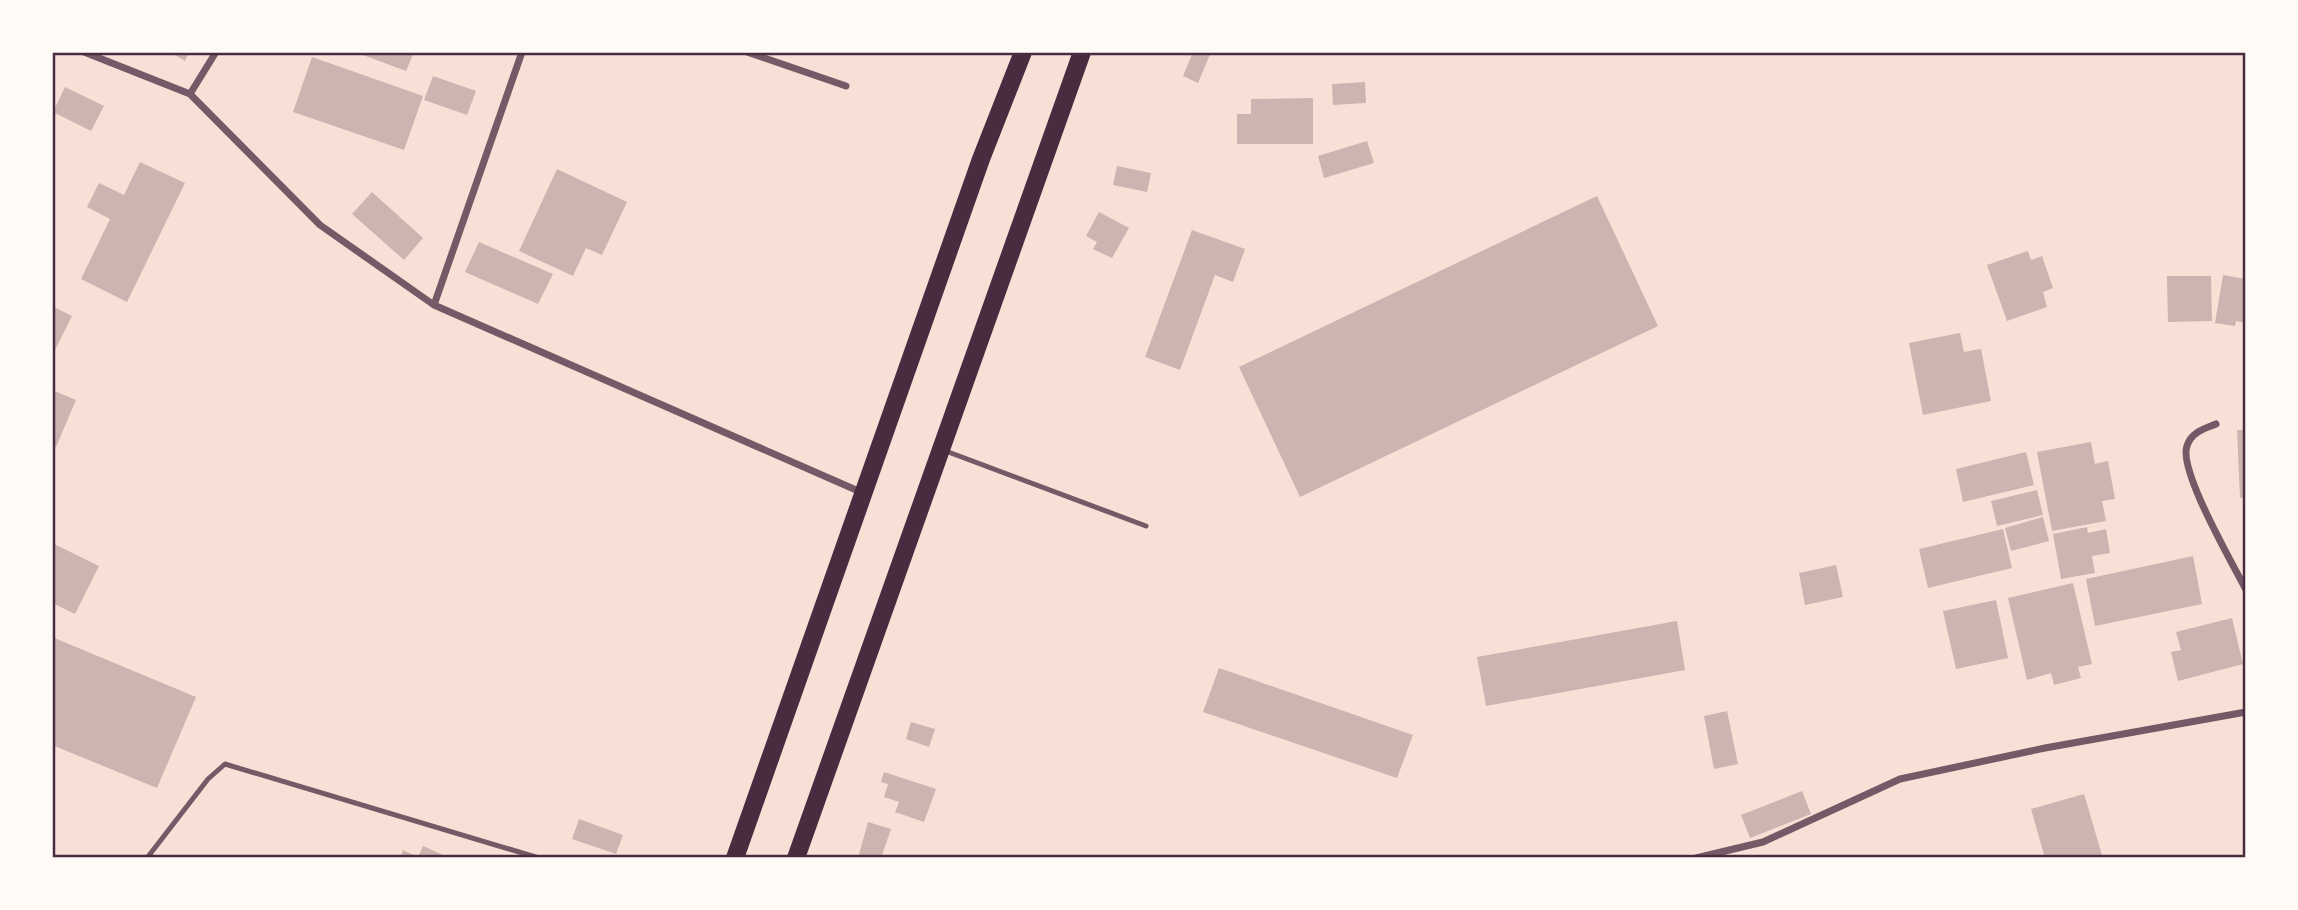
<svg xmlns="http://www.w3.org/2000/svg" width="2298" height="910" font-family="Arial,sans-serif">
  <rect width="100%" height="100%" fill="#f7e1d7"/>
  <path fill="#ccb4b1" d="M 170,52 L 189,52 L 185,61 Z
    M 355,52 L 414,52 L 406,71 Z
    M 1193,52 L 1211,52 L 1198,83 L 1183,76 Z
    M 312,57 L 423,96 L 404,150 L 293,112 Z
    M 433,76 L 476,91 L 467,115 L 424,100 Z
    M 1365,82 L 1366,103 L 1333,105 L 1332,84 Z
    M 65,87 L 104,106 L 91,131 L 53,112 Z
    M 1313,98 L 1313,144 L 1237,144 L 1237,114 L 1251,114 L 1251,99 Z
    M 1367,141 L 1374,163 L 1324,178 L 1318,156 Z
    M 140,162 L 185,183 L 127,302 L 81,279 L 110,219 L 87,207 L 99,183 L 124,195 Z
    M 1117,166 L 1151,173 L 1147,192 L 1113,185 Z
    M 557,169 L 627,202 L 602,255 L 586,248 L 573,276 L 519,251 Z
    M 372,192 L 423,238 L 404,260 L 352,214 Z
    M 1597,196 L 1658,326 L 1300,497 L 1239,367 Z
    M 1099,212 L 1129,228 L 1112,258 L 1093,249 L 1097,242 L 1086,236 Z
    M 1192,230 L 1245,249 L 1233,282 L 1215,275 L 1180,370 L 1145,357 Z
    M 479,242 L 553,274 L 538,304 L 465,272 Z
    M 2028,251 L 2031,260 L 2042,256 L 2053,288 L 2043,292 L 2047,307 L 2007,321 L 1987,265 Z
    M 2223,275 L 2246,279 L 2246,323 L 2236,321 L 2235,326 L 2215,323 Z
    M 2167,276 L 2211,276 L 2212,321 L 2168,322 Z
    M 52,306 L 72,316 L 52,356 Z
    M 1960,333 L 1964,352 L 1981,349 L 1991,401 L 1923,415 L 1909,343 Z
    M 52,390 L 76,400 L 56,447 L 52,446 Z
    M 2237,430 L 2246,430 L 2246,497 L 2240,498 Z
    M 2091,442 L 2095,464 L 2108,461 L 2115,499 L 2102,501 L 2106,521 L 2052,531 L 2037,452 Z
    M 2026,452 L 2034,485 L 1963,502 L 1956,469 Z
    M 2037,490 L 2043,515 L 1997,526 L 1991,501 Z
    M 2043,517 L 2049,541 L 2011,551 L 2005,528 Z
    M 2087,527 L 2088,533 L 2106,529 L 2110,553 L 2092,556 L 2095,573 L 2061,579 L 2053,534 Z
    M 2003,529 L 2012,568 L 1928,588 L 1919,549 Z
    M 52,543 L 99,566 L 75,614 L 52,603 Z
    M 2193,556 L 2202,604 L 2095,626 L 2086,579 Z
    M 1836,565 L 1843,597 L 1805,605 L 1799,573 Z
    M 2073,583 L 2092,664 L 2078,667 L 2081,678 L 2054,685 L 2051,673 L 2027,680 L 2008,598 Z
    M 1996,600 L 2008,658 L 1956,669 L 1943,611 Z
    M 2232,618 L 2243,664 L 2178,681 L 2171,652 L 2181,650 L 2176,632 Z
    M 1677,621 L 1685,670 L 1486,706 L 1477,657 Z
    M 52,637 L 196,697 L 157,788 L 52,745 Z
    M 1219,668 L 1413,735 L 1397,778 L 1203,712 Z
    M 1727,711 L 1738,764 L 1714,769 L 1704,716 Z
    M 911,722 L 935,729 L 929,747 L 906,739 Z
    M 884,772 L 936,789 L 924,822 L 895,812 L 899,802 L 884,797 L 888,784 L 881,782 Z
    M 1802,791 L 1811,814 L 1750,838 L 1741,815 Z
    M 2084,794 L 2102,855 L 2045,858 L 2031,809 Z
    M 579,819 L 623,835 L 616,854 L 572,839 Z
    M 868,822 L 891,829 L 881,858 L 858,858 Z
    M 423,846 L 450,858 L 400,858 L 403,850 L 418,857 Z"/>
  <g fill="none" stroke-linecap="round" stroke-linejoin="round">
    <path stroke="#755966" stroke-width="5" d="M 943,450 L 1146,526
      M 147,858 L 208,779 L 225,764 L 539,858"/>
    <path stroke="#755966" stroke-width="7" d="M 84,52 L 190,94 L 320,225 L 434,305 L 863,493
      M 747,52 L 846,86
      M 190,94 L 216,52
      M 434,305 L 522,52
      M 2216,424 C 2204,429 2191,432 2187,446 C 2178,470 2233,564 2246,590
      M 1696,858 L 1763,842 L 1900,779 L 2045,748 L 2246,712"/>
    <path stroke="#4a2c40" stroke-width="18" d="M 735,858 L 981,159 L 1023,52
      M 796,858 L 1082,52"/>
  </g>
  <rect width="2298" height="910" fill="none" stroke="#fffaf5" stroke-width="108"/>
  <rect x="54" y="54" width="2190" height="802" fill="none" stroke="#4a2c40" stroke-width="2.5"/>
</svg>
